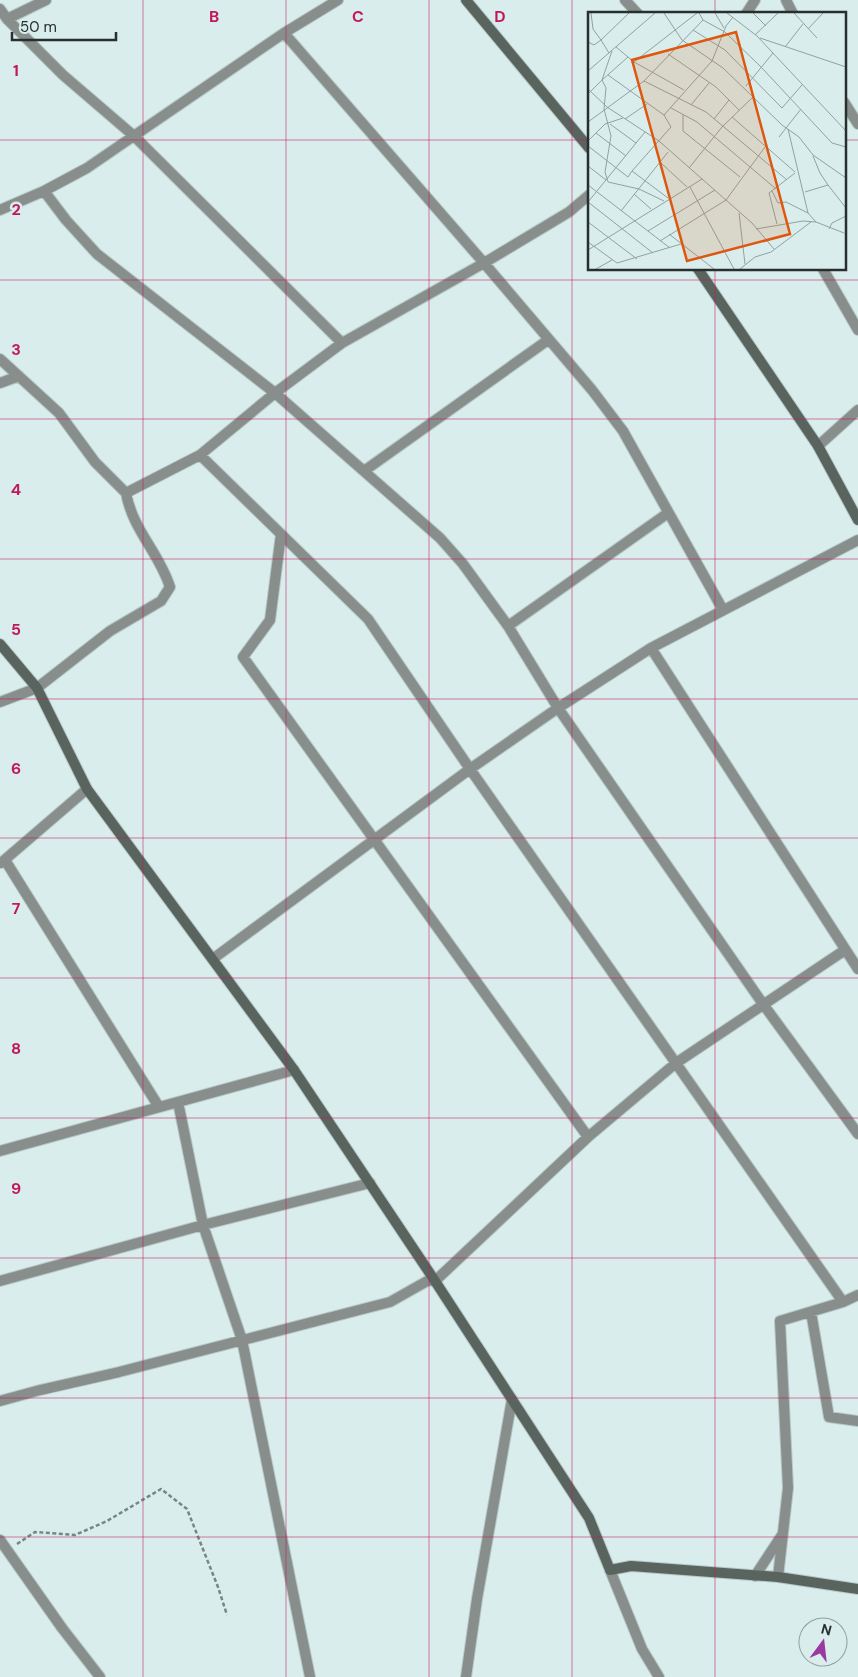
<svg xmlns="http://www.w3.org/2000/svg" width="858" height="1677" font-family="'DM Sans',sans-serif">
  <rect width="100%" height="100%" fill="#d9edec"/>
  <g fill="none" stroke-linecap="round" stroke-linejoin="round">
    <g stroke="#b6c7c6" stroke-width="12">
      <path id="street" d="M 625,0 L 638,14
        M 786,0 L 793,14
        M 0,9 L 7,19 L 63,75 L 134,136 L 342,343
        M 746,14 L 755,0
        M 7,19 L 46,0
        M 284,33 L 484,263 L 592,390 L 623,431 L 723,610
        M 844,102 L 858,124
        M 44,191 L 66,220 L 97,254 L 275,393 L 440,538 L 463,564 L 508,626 L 558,708 L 763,1004 L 858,1134
        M 0,210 L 44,191 L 87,168 L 284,33 L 338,0
        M 823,269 L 858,330
        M 0,359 L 59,413 L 95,462 L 126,493
        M 0,383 L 19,376
        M 818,446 L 858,410
        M 200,455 L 368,619 L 470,769 L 843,1302
        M 364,471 L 548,340
        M 281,534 L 270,620 L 243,657 L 588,1137
        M 508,626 L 668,513
        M 651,648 L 858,969
        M 0,702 L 37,688 L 110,631 L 161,601 L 170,587 C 159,552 133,531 126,493 L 200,455 L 275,393 L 342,343 L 484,263 L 569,212 L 589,195
        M 5,860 L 159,1107
        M 1,863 L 87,789
        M 214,958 L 470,769 L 558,708 L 651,648 L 858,540
        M 178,1102 L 203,1225 L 242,1340 L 310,1677
        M 0,1151 L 294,1070
        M 0,1281 L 203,1225 L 370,1183
        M 811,1312 L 829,1417 L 858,1421
        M 0,1401 L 40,1390 L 119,1372 L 390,1302 L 429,1280 L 435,1281 L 588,1137 L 676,1063 L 845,950
        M 0,1540 L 62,1628 L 100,1677
        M 610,1570 L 642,1649 L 659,1677
        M 755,1576 L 782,1535
        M 778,1577 L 788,1488 L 780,1321 L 843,1302 L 858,1295
        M 466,1677 L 477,1599 L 512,1399"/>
    </g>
    <g stroke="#b6c7c6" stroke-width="12">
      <path id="secondary" d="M 466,0 L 589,148
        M 698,269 L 818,446 L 858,520
        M 0,644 L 37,688 L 87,789 L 294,1070 L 435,1281 L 589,1518 L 610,1570 L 631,1566 L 778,1577 L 858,1589"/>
    </g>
    <path stroke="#788585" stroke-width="2.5" stroke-dasharray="4 2.5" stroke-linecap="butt" d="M 17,1544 L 35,1532 L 75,1535 L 107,1521 L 161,1489 L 187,1509 L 218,1587 L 227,1615"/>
    <use href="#street" stroke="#878e8b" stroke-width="10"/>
    <use href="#secondary" stroke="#5a645f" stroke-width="10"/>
  </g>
  <path fill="none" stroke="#c2185b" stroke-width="1" stroke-opacity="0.55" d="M 143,0 L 143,1677M 286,0 L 286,1677M 429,0 L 429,1677M 572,0 L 572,1677M 715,0 L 715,14M 0,140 L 589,140M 844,140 L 858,140M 715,269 L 715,1677M 0,280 L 858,280M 0,419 L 858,419M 0,559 L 858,559M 0,699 L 858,699M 0,838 L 858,838M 0,978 L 858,978M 0,1118 L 858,1118M 0,1258 L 858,1258M 0,1398 L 858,1398M 0,1537 L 858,1537"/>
  <g transform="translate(588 12)">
    <rect width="258" height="258" fill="#d9edec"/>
    <path fill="none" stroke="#92a1a0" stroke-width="1" d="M 3,1 L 5,17 L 13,28 L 41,1M 76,1 L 94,28 L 135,56 L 194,113 L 211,125 L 225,143 L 258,166M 111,1 L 115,8 L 137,20 L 173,55 L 244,131 L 258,135M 127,1 L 136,16M 139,1 L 169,24 L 258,119M 165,1 L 178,14M 206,1 L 229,26M 220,17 L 235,1M 105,18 L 137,38 L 194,96 L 214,73M 167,23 L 190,1M 172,26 L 258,55M 0,30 L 6,33 L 13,28 L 21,41M 28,35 L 46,50 L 96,78M 197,35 L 215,12M 80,42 L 128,75 L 151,98M 40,45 L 14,68 L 18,76 L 16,97 L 23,124 L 17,160 L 20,170 L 51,177 L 76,189M 46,50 L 109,1M 0,59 L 67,1M 20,63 L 76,103M 56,69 L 118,100 L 199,168M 158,74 L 185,41M 0,77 L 19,95 L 71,129 L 164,211 L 186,237M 0,82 L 14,68 L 24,39M 103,93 L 121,71M 83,96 L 109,110 L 188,177M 95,103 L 95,119 L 152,165M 144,105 L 207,160M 37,107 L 59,92M 126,107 L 141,88M 0,110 L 56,69 L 115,8M 22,112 L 48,131M 200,117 L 220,201 L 228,210M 8,121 L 38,144M 191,125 L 213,97M 0,129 L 17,112 L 35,106M 0,134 L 40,165 L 44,159 L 80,186M 225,144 L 232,161 L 240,173M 73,151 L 99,175M 0,154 L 18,168M 101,156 L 134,115 L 166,84M 44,159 L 83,115 L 76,103 L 124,49 L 138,14 L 145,5M 0,173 L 82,236M 102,175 L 146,257M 184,179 L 190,191 L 198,190 L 220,201M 217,180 L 240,173 L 258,196M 46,182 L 63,197M 0,190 L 57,120M 0,190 L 65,241M 33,199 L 80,140M 151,201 L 157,252M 0,210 L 49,247M 189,212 L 181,181 L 207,161M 168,217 L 215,209 L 228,210 L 256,221M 241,217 L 244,211 L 258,204M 60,219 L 127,178M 81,222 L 126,257M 72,229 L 138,188 L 177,135M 0,230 L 29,251 L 93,232M 0,238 L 114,167M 8,257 L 24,248M 152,257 L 167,245 L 183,240 L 223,210"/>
    <path fill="#de570e" fill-opacity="0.15" stroke="#de570e" stroke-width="2.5" d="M 148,20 L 202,222 L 99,249 L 44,48 Z"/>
    <rect width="258" height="258" fill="none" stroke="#282f2f" stroke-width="2.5"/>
  </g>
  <g font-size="16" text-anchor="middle" font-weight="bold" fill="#c2185b" stroke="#d9edec" stroke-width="5" stroke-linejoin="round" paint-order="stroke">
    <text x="214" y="22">B</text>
    <text x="358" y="22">C</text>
    <text x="500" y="22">D</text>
    <text x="16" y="76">1</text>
    <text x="16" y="215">2</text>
    <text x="16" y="355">3</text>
    <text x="16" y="495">4</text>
    <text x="16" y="635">5</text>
    <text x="16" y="774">6</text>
    <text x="16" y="914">7</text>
    <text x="16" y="1054">8</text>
    <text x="16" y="1194">9</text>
  </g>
  <g transform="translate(823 1642) rotate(15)"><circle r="24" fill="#d9edec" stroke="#92a1a0"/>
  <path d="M0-4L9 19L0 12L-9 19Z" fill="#9939a1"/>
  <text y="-8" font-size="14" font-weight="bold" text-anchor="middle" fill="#282f2f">N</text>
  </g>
  <path d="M12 32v8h104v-8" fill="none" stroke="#282f2f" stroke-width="2.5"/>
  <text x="20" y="32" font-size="15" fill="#282f2f" stroke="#d9edec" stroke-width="4" paint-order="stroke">50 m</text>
</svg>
